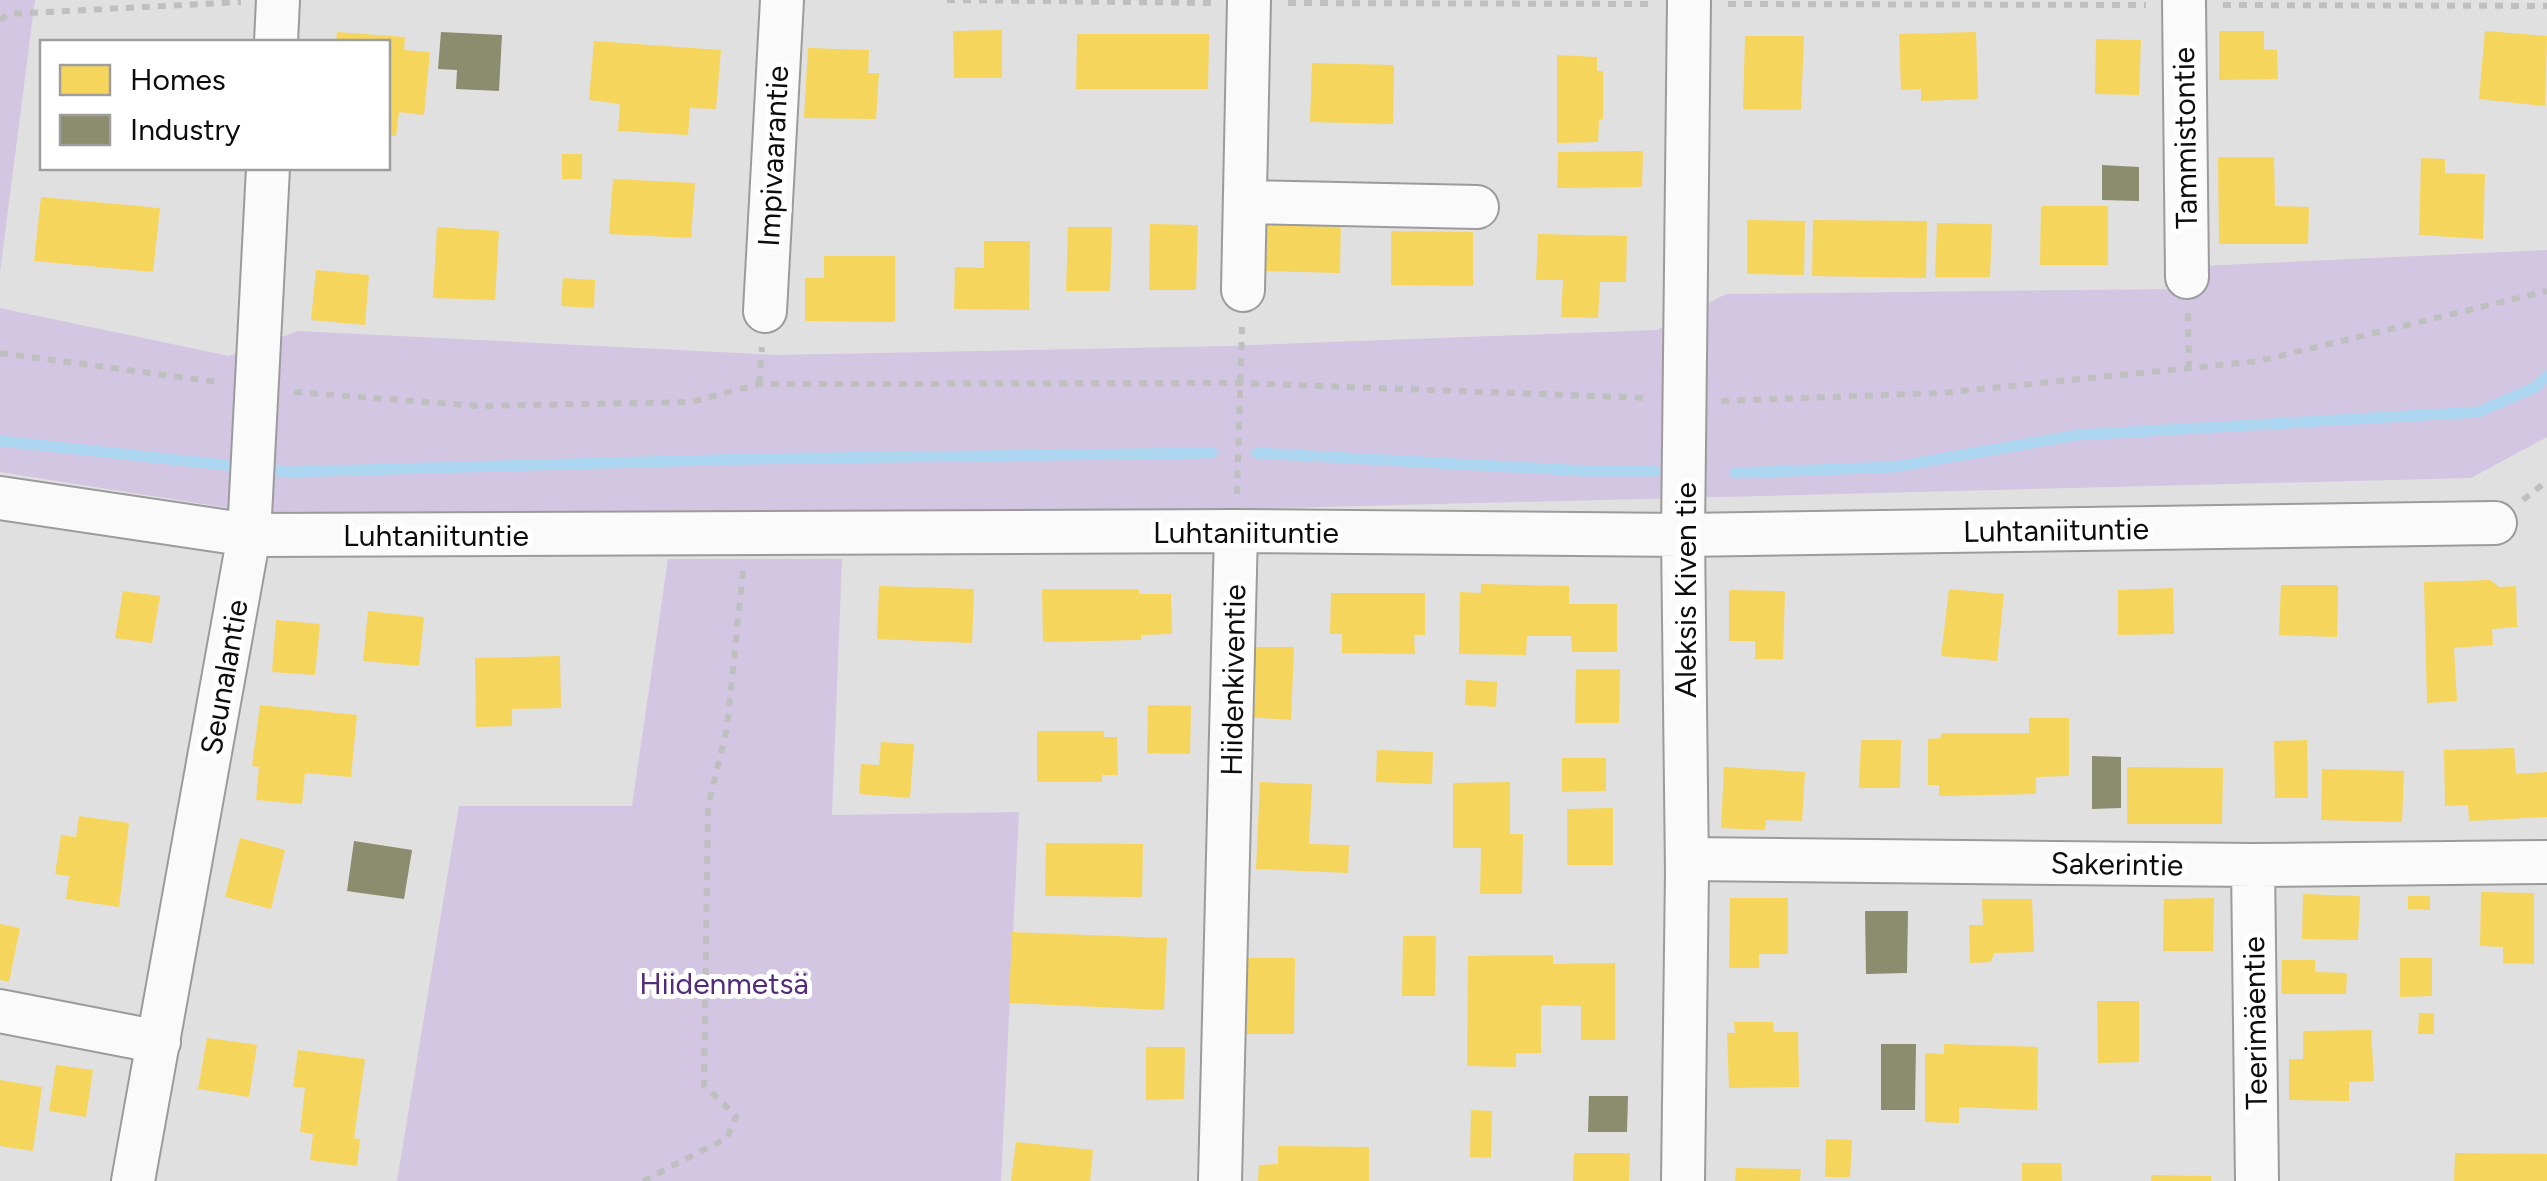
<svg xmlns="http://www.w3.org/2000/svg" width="2547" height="1181" font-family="Figtree,sans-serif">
  <rect width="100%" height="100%" fill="#e0e0e1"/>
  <path fill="#d2c6e2" d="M 0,0 L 35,0 L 0,272 Z
    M 2547,250 L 2547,437 L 2471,478 L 1083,513 L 298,519 L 0,472 L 0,308 L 229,356 L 298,331 L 778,355 L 1226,346 L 1657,330 L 1726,294 L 2176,289 L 2201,266 Z
    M 668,559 L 842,559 L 832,815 L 1019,812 L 1001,1181 L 397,1181 L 459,806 L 632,806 Z"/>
  <path fill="#f6d55c" d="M 1002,30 L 1002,78 L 954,78 L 953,31 Z
    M 2219,31 L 2264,31 L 2264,49 L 2277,50 L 2278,79 L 2219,80 Z
    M 2485,31 L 2547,36 L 2545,106 L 2479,99 Z
    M 337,32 L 405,37 L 404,50 L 430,52 L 424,115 L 399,112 L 396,136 L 388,135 L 388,42 L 336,42 Z
    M 1976,32 L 1978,99 L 1921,101 L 1921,89 L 1901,90 L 1899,34 Z
    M 1077,34 L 1209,34 L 1208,89 L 1076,89 Z
    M 1745,36 L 1804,36 L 1801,110 L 1743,109 Z
    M 2096,39 L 2141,40 L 2139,95 L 2095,94 Z
    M 594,41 L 721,50 L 716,109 L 690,108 L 688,135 L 618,131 L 620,104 L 589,100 Z
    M 808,48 L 869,50 L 868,73 L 879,73 L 876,119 L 804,118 Z
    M 1557,55 L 1597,57 L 1597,71 L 1603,71 L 1603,119 L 1599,120 L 1598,142 L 1557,143 Z
    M 1312,63 L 1394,65 L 1393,124 L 1310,122 Z
    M 1643,151 L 1642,187 L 1557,188 L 1558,152 Z
    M 562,154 L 582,154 L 582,179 L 562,179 Z
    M 2218,157 L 2274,157 L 2275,206 L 2309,207 L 2308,244 L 2219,244 Z
    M 2421,158 L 2445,159 L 2445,173 L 2485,174 L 2483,239 L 2419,235 Z
    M 613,179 L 695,183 L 691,238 L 609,234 Z
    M 41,197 L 160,208 L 153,272 L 34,261 Z
    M 2041,206 L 2108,206 L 2108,265 L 2040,265 Z
    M 1265,215 L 1341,216 L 1340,273 L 1264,271 Z
    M 1747,220 L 1805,221 L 1804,275 L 1747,274 Z
    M 1813,220 L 1927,221 L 1926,278 L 1812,276 Z
    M 1937,223 L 1992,224 L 1990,277 L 1935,277 Z
    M 1150,224 L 1198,225 L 1196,290 L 1149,290 Z
    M 437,227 L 499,231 L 495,300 L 433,298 Z
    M 1068,227 L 1112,227 L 1110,291 L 1066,291 Z
    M 1391,231 L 1473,232 L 1473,286 L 1391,285 Z
    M 1538,234 L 1627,236 L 1626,282 L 1600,282 L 1598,318 L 1561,317 L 1563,280 L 1536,280 Z
    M 984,241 L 1030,241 L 1029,310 L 954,309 L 955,267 L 984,268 Z
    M 824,256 L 895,256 L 895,322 L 805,321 L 805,278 L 824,278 Z
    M 316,270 L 369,275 L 365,325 L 311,320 Z
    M 563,278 L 595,280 L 594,308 L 561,306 Z
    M 2490,580 L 2499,587 L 2516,586 L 2517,627 L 2492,629 L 2493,645 L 2454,648 L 2457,701 L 2427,703 L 2424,582 Z
    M 1481,584 L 1569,586 L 1569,604 L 1617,604 L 1617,652 L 1572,652 L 1571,636 L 1527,636 L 1526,655 L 1459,654 L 1460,592 L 1481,593 Z
    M 2281,585 L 2338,585 L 2337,637 L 2279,635 Z
    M 879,586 L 974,589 L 972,643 L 877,639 Z
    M 2173,588 L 2174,634 L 2118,635 L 2118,590 Z
    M 1042,589 L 1139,589 L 1139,594 L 1171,594 L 1172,634 L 1141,635 L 1141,640 L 1043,642 Z
    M 1949,589 L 2004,594 L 1997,661 L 1941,656 Z
    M 1729,590 L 1785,591 L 1783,659 L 1755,659 L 1755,641 L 1729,641 Z
    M 123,591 L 160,596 L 152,643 L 115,638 Z
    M 1331,593 L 1425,593 L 1425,635 L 1414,635 L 1415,654 L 1342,653 L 1342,634 L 1330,634 Z
    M 368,611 L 424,617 L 419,666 L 363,661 Z
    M 276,620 L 320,624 L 315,675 L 272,672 Z
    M 1253,647 L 1294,647 L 1291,720 L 1248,717 Z
    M 560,656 L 561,708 L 512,709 L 512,726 L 476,727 L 475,658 Z
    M 1576,669 L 1620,669 L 1619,723 L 1575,723 Z
    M 1466,680 L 1497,682 L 1496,707 L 1465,705 Z
    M 260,705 L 357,715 L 351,777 L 305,773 L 302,804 L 256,800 L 259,767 L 252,766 Z
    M 1148,705 L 1191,706 L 1190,754 L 1147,753 Z
    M 2029,718 L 2069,718 L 2069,776 L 2036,777 L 2036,794 L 1939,796 L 1939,785 L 1928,785 L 1928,739 L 1941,738 L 1941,733 L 2029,733 Z
    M 1037,731 L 1104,731 L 1104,737 L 1117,737 L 1118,775 L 1102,775 L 1102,782 L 1037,782 Z
    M 1861,740 L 1901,740 L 1900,788 L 1859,788 Z
    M 2307,740 L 2308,798 L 2275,798 L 2274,741 Z
    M 881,742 L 914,744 L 910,798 L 859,794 L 861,764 L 879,765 Z
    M 2514,748 L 2516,774 L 2547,772 L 2547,817 L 2469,821 L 2468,805 L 2445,806 L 2444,750 Z
    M 1377,750 L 1433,752 L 1432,784 L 1376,782 Z
    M 1562,758 L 1606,758 L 1606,791 L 1562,792 Z
    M 1724,767 L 1805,772 L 1802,821 L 1766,820 L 1765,830 L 1721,828 Z
    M 2127,767 L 2223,768 L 2222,824 L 2127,824 Z
    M 2322,769 L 2404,771 L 2402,822 L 2321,820 Z
    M 1260,782 L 1312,784 L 1309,844 L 1349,845 L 1348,873 L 1256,869 Z
    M 1510,782 L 1510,834 L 1523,834 L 1522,894 L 1480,894 L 1481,848 L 1453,848 L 1453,783 Z
    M 1613,808 L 1613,865 L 1567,865 L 1567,809 Z
    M 79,816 L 129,823 L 119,907 L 66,899 L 69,876 L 55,874 L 61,835 L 76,837 Z
    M 240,838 L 285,850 L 271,909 L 225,897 Z
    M 1046,843 L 1143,844 L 1142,897 L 1045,896 Z
    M 2481,892 L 2534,893 L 2534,964 L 2503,963 L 2503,947 L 2480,946 Z
    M 2303,894 L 2360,896 L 2358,940 L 2302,939 Z
    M 2408,896 L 2430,896 L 2430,910 L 2408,909 Z
    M 1730,898 L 1788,898 L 1788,954 L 1759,954 L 1759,968 L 1729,968 Z
    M 2214,898 L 2213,951 L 2163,951 L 2164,899 Z
    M 1982,899 L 2032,899 L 2034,952 L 1994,953 L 1991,962 L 1970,963 L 1969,925 L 1983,925 Z
    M 0,924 L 20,928 L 9,982 L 0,980 Z
    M 1012,932 L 1167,938 L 1164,1010 L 1009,1003 Z
    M 1403,936 L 1436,936 L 1435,996 L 1402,996 Z
    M 1553,955 L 1553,964 L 1615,963 L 1615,1040 L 1581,1040 L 1581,1006 L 1541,1005 L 1541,1053 L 1516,1053 L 1516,1067 L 1467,1066 L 1468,956 Z
    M 1242,958 L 1295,958 L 1294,1034 L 1241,1034 Z
    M 2400,958 L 2432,958 L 2432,996 L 2400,997 Z
    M 2282,960 L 2315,960 L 2315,972 L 2347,973 L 2346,994 L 2281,994 Z
    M 2097,1001 L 2139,1001 L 2139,1062 L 2098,1063 Z
    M 2419,1013 L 2434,1013 L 2434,1034 L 2418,1034 Z
    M 1734,1022 L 1773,1022 L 1774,1032 L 1798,1032 L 1799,1087 L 1729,1088 L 1727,1033 L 1735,1033 Z
    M 2371,1030 L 2374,1081 L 2349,1082 L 2349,1101 L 2289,1100 L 2289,1059 L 2303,1059 L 2303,1031 Z
    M 207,1038 L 257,1045 L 249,1097 L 198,1089 Z
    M 1944,1044 L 2038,1047 L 2037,1110 L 1959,1107 L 1959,1123 L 1925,1122 L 1925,1053 L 1944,1054 Z
    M 1146,1047 L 1185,1047 L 1184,1099 L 1146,1100 Z
    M 298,1050 L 365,1059 L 354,1138 L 360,1139 L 357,1166 L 310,1160 L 313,1134 L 300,1132 L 305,1088 L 293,1087 Z
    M 56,1065 L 93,1070 L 86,1117 L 49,1111 Z
    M 0,1080 L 42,1087 L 33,1151 L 0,1146 Z
    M 1471,1110 L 1492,1111 L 1491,1158 L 1470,1157 Z
    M 1826,1139 L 1852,1140 L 1850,1177 L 1825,1177 Z
    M 1016,1142 L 1093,1150 L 1090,1181 L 1011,1181 Z
    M 1278,1146 L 1369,1147 L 1369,1181 L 1258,1181 L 1259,1165 L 1278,1164 Z
    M 1574,1153 L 1630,1153 L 1629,1181 L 1573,1181 Z
    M 2455,1153 L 2547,1154 L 2547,1181 L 2454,1181 Z
    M 2022,1163 L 2061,1163 L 2062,1181 L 2022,1181 Z
    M 1736,1168 L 1801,1169 L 1800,1181 L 1735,1181 Z
    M 2151,1175 L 2211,1176 L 2211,1181 L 2151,1181 Z"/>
  <path fill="#8c8c6e" d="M 441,32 L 502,35 L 499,91 L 456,89 L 457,70 L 438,69 Z
    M 2102,165 L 2139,167 L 2139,201 L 2102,200 Z
    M 2092,756 L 2121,757 L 2121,808 L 2092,809 Z
    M 354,841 L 412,850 L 404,899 L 347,891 Z
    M 1865,911 L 1908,911 L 1907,973 L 1866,974 Z
    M 1881,1044 L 1916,1044 L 1915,1110 L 1881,1110 Z
    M 1589,1096 L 1628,1096 L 1627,1132 L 1588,1132 Z"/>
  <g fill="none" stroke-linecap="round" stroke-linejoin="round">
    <path stroke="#add6f0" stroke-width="11" d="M 0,441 L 244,467
      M 1257,453 L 1586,471 L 1655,471
      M 263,469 L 287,472 L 750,459 L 1212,453
      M 1735,473 L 1894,467 L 2078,435 L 2478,412 L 2536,387 L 2547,376"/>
    <g stroke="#9c9b9c" stroke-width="46">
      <path id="minor" d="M 2184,0 L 2187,277
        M 276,42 L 278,0
        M 1245,202 L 1477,207
        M 1243,290 L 1249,0
        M 765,311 L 782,0
        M 0,498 L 249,535 L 1236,531 L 1683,535 L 2495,523
        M 1687,859 L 2253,865 L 2547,862
        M 2253,865 L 2257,1181
        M 0,1011 L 159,1042
        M 133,1181 L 249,535 L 268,168
        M 1220,1181 L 1236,531
        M 1683,1181 L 1687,872 L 1683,535 L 1689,0"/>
    </g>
    <path stroke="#bfbfc0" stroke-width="6" stroke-dasharray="8 8" stroke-linecap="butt" d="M 947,0 L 1211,3
      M 1288,3 L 1651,4
      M 1728,4 L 2146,5
      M 2223,5 L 2547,6
      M 0,20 L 8,14 L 241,2
      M 2188,313 L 2189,365
      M 0,353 L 217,382
      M 759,384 L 762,347
      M 294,392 L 479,406 L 691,402 L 759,384 L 1240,383 L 1648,398
      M 1721,401 L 1942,393 L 2259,361 L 2547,291
      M 1237,494 L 1242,327
      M 2523,500 L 2547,481
      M 643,1181 L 727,1138 L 736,1116 L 704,1085 L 708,807 L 727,728 L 743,571"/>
    <use href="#minor" stroke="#fafafa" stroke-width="42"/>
  </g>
  <g text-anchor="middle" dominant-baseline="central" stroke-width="10" stroke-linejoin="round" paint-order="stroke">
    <g font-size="30" fill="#0d0c0d" stroke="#fff">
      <text transform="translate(2185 138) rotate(-91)">Tammistontie</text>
      <text transform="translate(773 156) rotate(-87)">Impivaarantie</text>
      <text transform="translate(2056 530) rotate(-1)">Luhtaniituntie</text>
      <text x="1246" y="532">Luhtaniituntie</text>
      <text x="436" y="535">Luhtaniituntie</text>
      <text transform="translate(1685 590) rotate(-90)">Aleksis Kiven tie</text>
      <text transform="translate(224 677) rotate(-80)">Seunalantie</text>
      <text transform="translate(1233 680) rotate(-89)">Hiidenkiventie</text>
      <text transform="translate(2117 864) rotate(1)">Sakerintie</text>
      <text transform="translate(2255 1023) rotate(-91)">Teerimäentie</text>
    </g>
    <g font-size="30" fill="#522b79" stroke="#fff">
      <text x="724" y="983">Hiidenmetsä</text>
    </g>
  </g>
  <rect x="40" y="40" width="350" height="130" fill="#ffffff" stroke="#9e9e9e" stroke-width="2.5"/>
  <rect x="60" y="65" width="50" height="30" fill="#f6d55c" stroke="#9e9e9e" stroke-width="2.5"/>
  <text x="130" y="90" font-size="30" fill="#0d0c0d">Homes</text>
  <rect x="60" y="115" width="50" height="30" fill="#8c8c6e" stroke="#9e9e9e" stroke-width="2.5"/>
  <text x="130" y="140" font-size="30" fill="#0d0c0d">Industry</text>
</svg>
